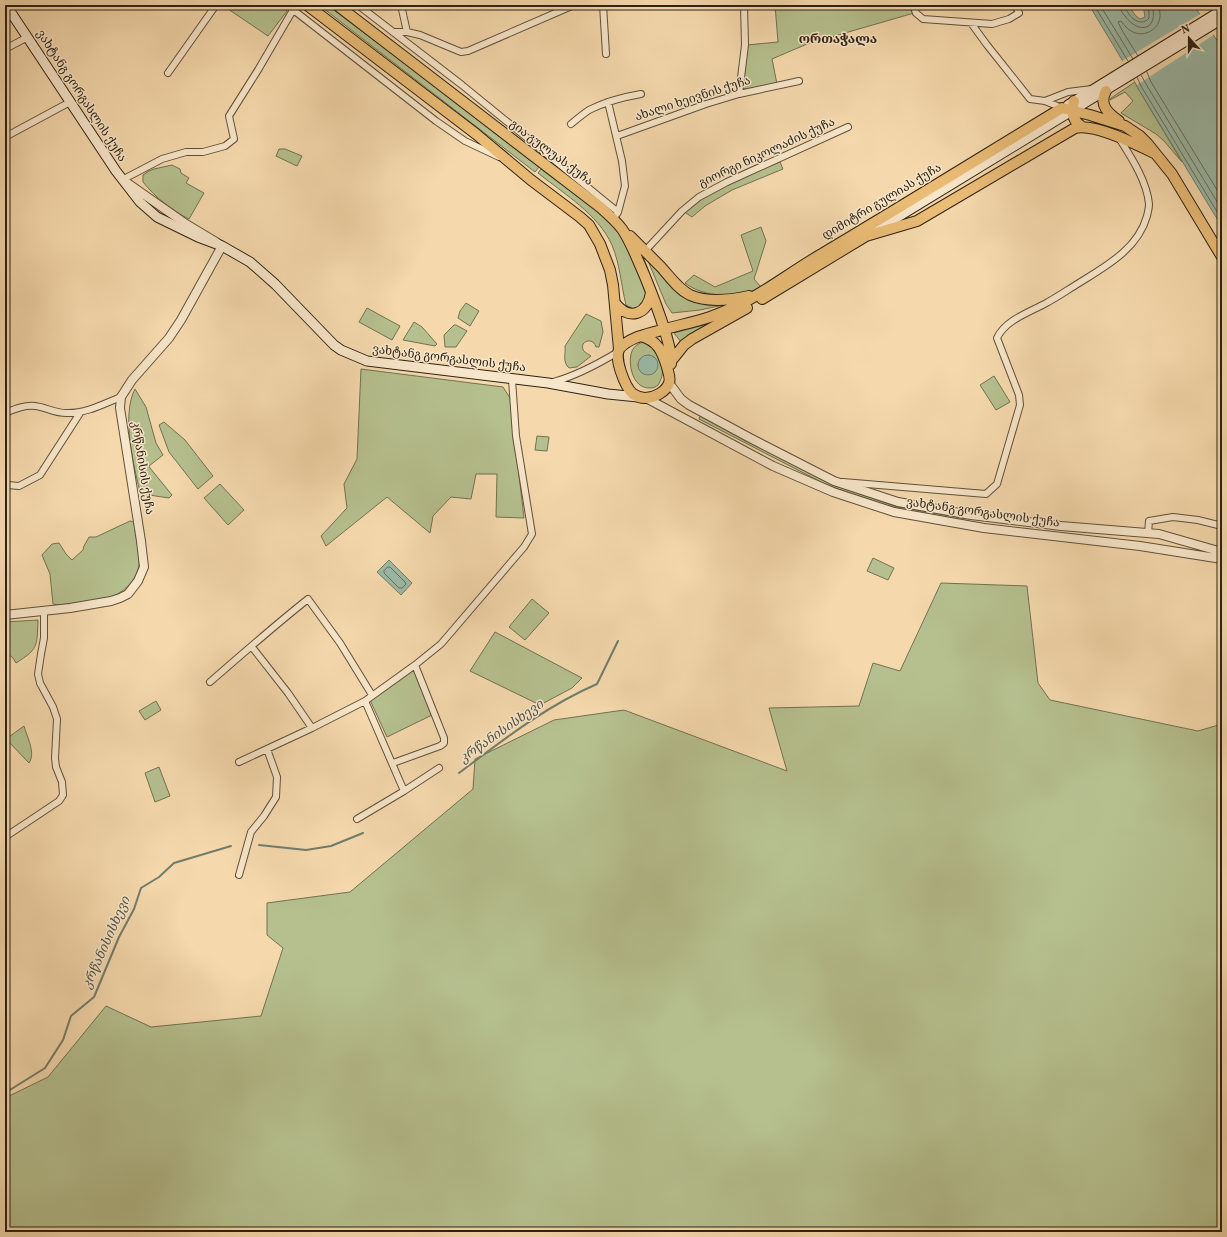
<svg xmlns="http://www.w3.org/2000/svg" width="1227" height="1237" font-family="Vollkorn,'Noto Serif Georgian',serif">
  <rect width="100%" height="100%" fill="#f5d9ad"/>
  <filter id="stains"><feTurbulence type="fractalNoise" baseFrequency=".005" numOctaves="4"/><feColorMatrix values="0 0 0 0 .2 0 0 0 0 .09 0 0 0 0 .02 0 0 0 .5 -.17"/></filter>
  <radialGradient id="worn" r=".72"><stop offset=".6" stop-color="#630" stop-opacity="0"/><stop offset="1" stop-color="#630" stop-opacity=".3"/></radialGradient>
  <path fill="#b6c08f" stroke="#727151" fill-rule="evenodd" d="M 230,5 L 278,5 L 287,11 L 268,36 L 228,9 Z
    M 319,5 L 327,5 L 408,66 L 539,167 L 535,172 Z
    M 775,5 L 911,5 L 914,13 L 807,44 L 772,59 L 777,84 L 764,87 L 743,89 L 747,45 L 778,42 Z
    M 1135,82 L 1137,85 L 1136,85 L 1182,162 L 1164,141 L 1156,134 L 1121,113 L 1133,101 L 1125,92 L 1110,100 L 1111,98 Z
    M 279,149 L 285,149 L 302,156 L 297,166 L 276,156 Z
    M 780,162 L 783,169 L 732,190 L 705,206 L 692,217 L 683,211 L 700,198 L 728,183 Z
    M 172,165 L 180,169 L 181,173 L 189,178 L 186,183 L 204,193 L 189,219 C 171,210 155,197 143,182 L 143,175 L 149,171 L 154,169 Z
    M 541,169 L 592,207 L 610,222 L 619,232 L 633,256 L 647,297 L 643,306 L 634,309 L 626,305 C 621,285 620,264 612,245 C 598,214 564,194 538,173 Z
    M 761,227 L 766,241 L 754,279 L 761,287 C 740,299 704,298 685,283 L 694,275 L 715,287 L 753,271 L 741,235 Z
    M 646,256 L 687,298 C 699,304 711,304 724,305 L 700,310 L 672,313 L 666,304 Z
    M 466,303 L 479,311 L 470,326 L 458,318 L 460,311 Z
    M 367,308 L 400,326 L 392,340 L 359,322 Z
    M 586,314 L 601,321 L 603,332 L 599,347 L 596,347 C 594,340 587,339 583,344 C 581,352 586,352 591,356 L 577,367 L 569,368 C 562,362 566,353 565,346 Z
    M 414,322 L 422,327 L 437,344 L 435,346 L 403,340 Z
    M 711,323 L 681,342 L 674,333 Z
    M 454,325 L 456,325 L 467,331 L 456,347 L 445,347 L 444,335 Z
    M 644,342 L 653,343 C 657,354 667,369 660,381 C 659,384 658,386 655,387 C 650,389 644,388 640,385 C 631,379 628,360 632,351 C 634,346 639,343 644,342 ZM 649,355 L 654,357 L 651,374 C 643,375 639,372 638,364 L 644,356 Z
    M 361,369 L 503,387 L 510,398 L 524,518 L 496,517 L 497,474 L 476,474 L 471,499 L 451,497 L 433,516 L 430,533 L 387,497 L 326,546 L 321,536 L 347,508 L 344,484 L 357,459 Z
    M 994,376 L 1010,402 L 996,410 L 980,385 Z
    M 135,389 L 146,407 L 156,443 L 163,455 L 149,466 L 150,468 L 172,495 L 169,498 L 149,495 L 141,496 C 134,468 121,415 135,389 Z
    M 700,416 L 746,441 L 834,485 L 897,507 L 964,518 L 964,520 L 895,508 L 838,489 L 821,482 L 699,419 Z
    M 164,422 L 185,440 L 213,476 L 198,489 L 169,452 L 159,425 Z
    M 537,436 L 549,437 L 547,451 L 535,450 Z
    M 220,484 L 244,510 L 228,525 L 204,498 Z
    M 130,521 L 134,522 C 135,533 140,555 139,565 C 137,581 121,595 106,599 L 59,605 L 53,604 L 50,574 L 42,555 L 52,544 L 59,543 L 66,554 L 72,560 L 83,550 L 84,546 L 89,537 L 96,537 Z
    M 873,558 L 894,568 L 888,580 L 867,571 Z
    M 941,583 L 1027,586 L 1038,683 L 1050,700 L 1198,731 L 1222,724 L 1222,1232 L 5,1232 L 5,1098 L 48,1077 L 106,1006 L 151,1027 L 261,1016 L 283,948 L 267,935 L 267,903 L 350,892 L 473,789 L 475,759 L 554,720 L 624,710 L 787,771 L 769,708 L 859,706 L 873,663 L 900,671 Z
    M 532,599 L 549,613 L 525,640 L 509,627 Z
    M 38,620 C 37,647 38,649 16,663 L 13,658 L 7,653 L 5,654 L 5,622 Z
    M 495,632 L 582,678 L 572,688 L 540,705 L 470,671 Z
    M 414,670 L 432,715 L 387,737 L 370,700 Z
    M 156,701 L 161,710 L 145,720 L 139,711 Z
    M 24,726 C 27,737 36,753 29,763 L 6,739 Z
    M 159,767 L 170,796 L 155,802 L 145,773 Z"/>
  <path fill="#9cbaa8" stroke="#707d6c" d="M 1089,5 L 1128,5 L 1136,16 L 1140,19 L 1145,17 L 1143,5 L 1192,5 L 1197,10 L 1222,48 L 1222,227 L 1136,85 L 1136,84 C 1121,57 1105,32 1089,5 Z
    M638 365a10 10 0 1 1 20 0a10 10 0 1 1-20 0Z
    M 389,560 L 412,583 L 401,595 L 377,572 Z"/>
  <path fill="#f5d9ad" d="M 1202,13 L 1215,34 L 1137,85 L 1122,61 Z"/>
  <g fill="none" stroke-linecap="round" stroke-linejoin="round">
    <path stroke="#646e5e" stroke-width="1" d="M 1094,5 L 1128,61
      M 1100,5 L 1133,59
      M 1120,5 C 1120,10 1122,13 1125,16 C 1139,35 1159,30 1152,5
      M 1125,5 C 1126,15 1140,29 1149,18 L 1149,12 L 1147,5
      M 1138,56 L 1123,32 L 1118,22 L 1121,21 C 1125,26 1128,30 1133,32 C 1143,37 1156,31 1159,21 C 1161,16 1160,10 1158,5
      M 1147,72 L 1151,82 L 1222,198
      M 1141,75 L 1146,84 L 1222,210
      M 1137,77 L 1141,86 L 1222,220
      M 388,567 L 390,567 L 405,582 L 406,584 L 402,588 L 399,588 L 384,573 L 384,571 Z"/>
    <path stroke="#707d6c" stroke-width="2" d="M 459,773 C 503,740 546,706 597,684 L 618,641
      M 259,845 L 306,850 L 331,846 L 363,833
      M 5,1093 L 45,1068 L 63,1040 L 71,1016 L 94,997 L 119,937 L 134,909 L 141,888 L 159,877 L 174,863 L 231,846"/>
    <g stroke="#5f503a" stroke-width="8">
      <path id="minor" d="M 287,5 L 436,121 L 465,141 L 499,157
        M 358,5 L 462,85 L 618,212
        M 401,5 L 407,32
        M 603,5 L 606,54
        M 913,5 L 916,13 L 923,19 L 992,24 L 1009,19 L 1019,13 L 1015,5
        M 971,23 L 987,45 L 1030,99 L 1045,101 L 1062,108
        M 393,32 L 407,32 L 420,35 L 461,52 L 468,51 L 574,5
        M 5,49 L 28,37
        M 168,73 L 216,5
        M 739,94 L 745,45 L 744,5
        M 1045,101 L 1068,92 L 1092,89
        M 608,102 L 622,161 L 625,186 L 618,212 L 617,214
        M 571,124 C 577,119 583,114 589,110 C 605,102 623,97 641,94
        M 617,136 L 706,104 L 739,94 L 799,81
        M 5,137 L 70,102
        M 122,180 L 162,159 L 186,152 L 203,152 L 225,146 L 234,139 L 229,116 L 258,70 L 293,10
        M 645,251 L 682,211 L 699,197 L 727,182 L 848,127
        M 553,382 C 576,376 598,364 618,352
        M 5,413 C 15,409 24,405 35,406 C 46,407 56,414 68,413 C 87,413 103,404 121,397
        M 843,482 L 986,494 L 997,484 L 1020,405 L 1019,395 L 997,338 C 1006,319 1031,312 1048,302 C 1059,296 1069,289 1079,283 C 1106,266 1138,249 1147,216 C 1148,212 1149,208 1149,204 C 1147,181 1131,157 1119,138
        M 8,485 L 19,486 L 40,475 L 80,413
        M 1148,533 L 1149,521 L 1173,517 L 1198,520 L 1222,526
        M 252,647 L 288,693 L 312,728
        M 210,682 C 242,654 274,626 308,599 L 340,643 L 372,695
        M 365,701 L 404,791 L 439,768
        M 239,762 L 312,728 L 365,701 L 415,665 L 441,644 L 524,547 L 532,534 L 516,436 L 512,380
        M 393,763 L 440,746 L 444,743 L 444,738 L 415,665
        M 357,819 L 404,791
        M 5,837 L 59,801 L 63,795 L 62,782 L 56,767 L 55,758 L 57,719 L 53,707 L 40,683 L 38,674 L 41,654 L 44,638 L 44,610
        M 239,875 L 251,832 L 264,816 L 276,797 L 277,777 L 267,749"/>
    </g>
    <g stroke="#5f503a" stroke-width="10">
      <path id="tertiary" d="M 669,383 L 681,399 L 689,405 L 750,438 L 834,481 L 898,502 L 971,515 L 1061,526 L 1159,534 L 1222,552
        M 646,398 L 773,466 L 833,492 L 894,512 L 984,528 L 1140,546 L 1222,559
        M 5,615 L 70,608 L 111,601 L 120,598 L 128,594 L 138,581 L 144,567 L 141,541 L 120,408 L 121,397 L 132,380 L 169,338 L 181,320 L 222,246 L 216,242 L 186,224 L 126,182"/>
    </g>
    <g stroke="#2d2213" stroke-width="11">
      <path id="secondary" d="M 6,5 L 116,171 L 140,202 L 157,217 L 198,237 L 222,246 L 250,262 L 275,284 L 334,345 L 341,350 L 367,361 L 548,383 L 608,394 L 638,397
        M 1068,105 L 1222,10
        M 875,231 L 1222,19"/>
    </g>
    <g stroke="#2d2213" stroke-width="12">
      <path id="trunk" d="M 307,5 L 476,134 L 531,180 L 580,217 L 589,225 L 600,244 L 610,270 L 613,285 L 619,349
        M 337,5 L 600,207 C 608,214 616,221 622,229 C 635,247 675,346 671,364
        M 1106,91 C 1098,105 1109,114 1119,121
        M 1074,101 C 1071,111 1072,120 1081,126
        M 630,236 C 640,246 651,257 661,267 C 670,277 678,289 690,295 C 708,303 731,300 749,296
        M 762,299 L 866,236 L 917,221 L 1075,128 C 1094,123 1136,144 1154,153
        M 615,303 C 629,321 647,315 651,293
        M 641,336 C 658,341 662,351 667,367 C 668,372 671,378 669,383 C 666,392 654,398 645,398 C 641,398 636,396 633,394 C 625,387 613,357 620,348 C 631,336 650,334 665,329 C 680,325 695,322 710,317 C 721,313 732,308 743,303 C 771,288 797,268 825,252 C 904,205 983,156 1062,108 L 1090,115 L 1125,126 L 1140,136 L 1147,143 L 1172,174 L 1222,257
        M 672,360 L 684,345 L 692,339 L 747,308"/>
    </g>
    <use href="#minor" stroke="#f8e6ca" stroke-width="6"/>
    <use href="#tertiary" stroke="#f8e6ca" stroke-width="8"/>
    <use href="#secondary" stroke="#f8e6ca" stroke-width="9"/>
    <use href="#trunk" stroke="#eabc76" stroke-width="10"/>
  </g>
  <g text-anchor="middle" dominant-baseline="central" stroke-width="3" stroke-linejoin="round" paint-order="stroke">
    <g font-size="12" fill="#2d2213" stroke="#f8e6ca">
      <text transform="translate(81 96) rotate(57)">ვახტანგ გორგასლის ქუჩა</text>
      <text transform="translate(693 99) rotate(-18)">ახალი ხეივნის ქუჩა</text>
      <text transform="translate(551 153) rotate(37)">გია გულუას ქუჩა</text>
      <text transform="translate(767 153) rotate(-25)">გიორგი ნიკოლაძის ქუჩა</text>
      <text transform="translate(882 202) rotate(-31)">დიმიტრი გულიას ქუჩა</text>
      <text transform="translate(449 359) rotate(7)">ვახტანგ გორგასლის ქუჩა</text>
      <text transform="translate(142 468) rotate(81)">კრწანისის ქუჩა</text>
      <text transform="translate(983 513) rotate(8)">ვახტანგ გორგასლის ქუჩა</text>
    </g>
    <g font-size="13" font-weight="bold" fill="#2d2213" stroke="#f8e6ca">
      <text x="838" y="40">ორთაჭალა</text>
    </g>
    <g font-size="13" font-style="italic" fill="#4e5040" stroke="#f8e6ca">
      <text transform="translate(502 732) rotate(-35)">კრწანისისხევი</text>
      <text transform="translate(107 943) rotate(-66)">კრწანისისხევი</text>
    </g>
  </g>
  <rect width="1227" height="1237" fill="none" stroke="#f5d9ad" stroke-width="20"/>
  <rect x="6" y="6" width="1215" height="1225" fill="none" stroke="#2d2213" stroke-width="2"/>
  <rect x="10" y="10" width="1207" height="1217" fill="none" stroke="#2d2213"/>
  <g transform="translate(1189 38) rotate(339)" stroke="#f8e6ca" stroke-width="3" paint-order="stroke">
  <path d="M0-3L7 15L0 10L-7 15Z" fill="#2d2213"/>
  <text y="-6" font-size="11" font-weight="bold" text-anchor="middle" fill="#2d2213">N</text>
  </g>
  <rect width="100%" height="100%" filter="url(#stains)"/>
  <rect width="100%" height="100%" fill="url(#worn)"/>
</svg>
